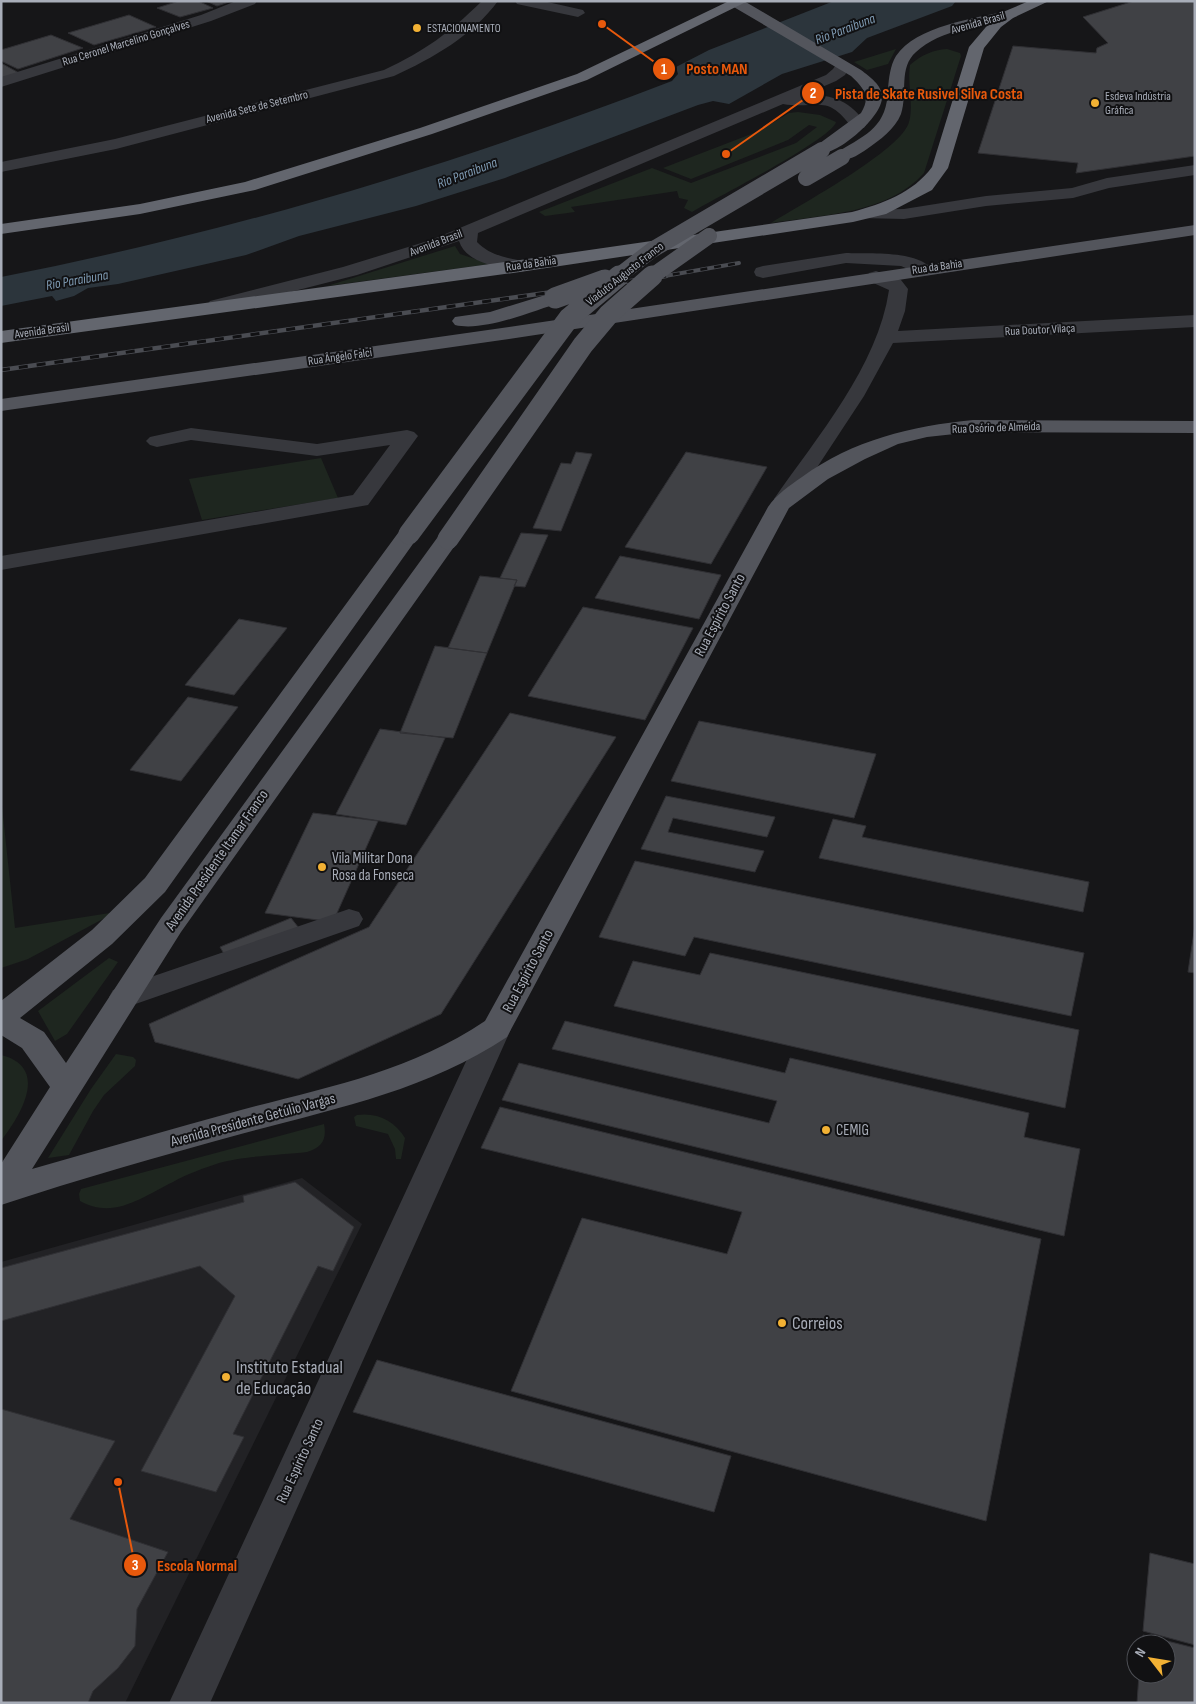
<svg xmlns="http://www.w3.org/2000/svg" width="1196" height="1704" font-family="'Sofia Sans Condensed',sans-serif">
  <rect width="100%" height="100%" fill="#161618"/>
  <path fill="#222225" d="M 302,1178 L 362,1224 L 125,1703 L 1,1703 L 1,1262 Z"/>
  <path fill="#1e261f" d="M 896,49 L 888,64 L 867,70 L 854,62 Z
    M 947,49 L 960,53 L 961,56 L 924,173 C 888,214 821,215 771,223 C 798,206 902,150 909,122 C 914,105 907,84 910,65 C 921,55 933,50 947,49 Z
    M 798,112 L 820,115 L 836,122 C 832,139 714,199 692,212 L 684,208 L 688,200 L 679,198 L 677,191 L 571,207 L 575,212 L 545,216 L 539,212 L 652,168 L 691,183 L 796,143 L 817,127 L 809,125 L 788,140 L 691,179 L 663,168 L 759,131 L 789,113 Z
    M 455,246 L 460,254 L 490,264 L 327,286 Z
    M 321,458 L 338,498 L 202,520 L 189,479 Z
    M 1,797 L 15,928 L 116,912 L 28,959 L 1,968 Z
    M 109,958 L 118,962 L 67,1034 L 55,1041 L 38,1011 Z
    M 116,1054 L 133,1057 L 136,1060 L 135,1066 L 104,1095 L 93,1111 L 69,1155 L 48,1158 L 91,1089 Z
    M 1,1055 C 50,1067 21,1115 1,1141 Z
    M 357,1115 C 377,1112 395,1121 405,1138 L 401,1159 L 396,1159 L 395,1149 L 388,1134 L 356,1126 L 354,1117 Z
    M 324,1124 C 327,1140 322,1147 307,1152 C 281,1155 243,1156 219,1163 C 204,1168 187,1174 173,1182 C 142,1197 114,1220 80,1201 L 79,1194 L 81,1189 Z"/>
  <path fill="#2c353c" d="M 834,1 L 956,1 L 952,6 L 867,38 L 852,52 L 782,74 L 729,104 L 713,101 L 698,105 L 505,178 L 416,206 L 299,236 L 246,255 L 118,284 L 88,288 L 74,296 L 56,301 L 52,296 L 1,306 L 1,277 C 231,232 454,165 672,81 L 678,74 L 676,67 L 709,50 Z"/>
  <path fill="#404145" stroke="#303034" d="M 179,1 L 198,1 L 213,8 L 180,17 L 157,8 Z
    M 206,1 L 232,1 L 217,6 Z
    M 1134,1 L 1195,1 L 1195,156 L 1076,173 L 1078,163 L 978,153 L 1013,46 L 1096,53 L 1097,48 L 1108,43 L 1083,17 Z
    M 129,15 L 156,27 L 94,45 L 68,33 Z
    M 51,35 L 83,48 L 18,69 L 1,61 L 1,50 Z
    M 1,63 L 19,73 L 1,78 Z
    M 576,452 L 592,454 L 561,531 L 533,528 L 561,463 L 571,464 Z
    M 686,452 L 767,467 L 711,564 L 625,547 Z
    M 521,533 L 548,535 L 525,587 L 514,586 L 517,580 L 500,578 Z
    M 620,556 L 721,575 L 699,619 L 595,598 Z
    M 480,576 L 517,580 L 487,653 L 448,648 Z
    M 583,607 L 693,628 L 645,720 L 528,696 Z
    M 239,619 L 287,628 L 234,695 L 185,685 Z
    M 435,646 L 487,653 L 453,738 L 400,733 Z
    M 188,697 L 238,707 L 181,781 L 130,770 Z
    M 510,713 L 616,737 L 441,1014 L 298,1079 L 155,1042 L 149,1024 L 369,927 Z
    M 699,721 L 876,754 L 854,818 L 671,781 Z
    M 380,729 L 445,738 L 406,825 L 336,814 Z
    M 666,796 L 775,817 L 767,837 L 673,818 L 668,832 L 764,851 L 755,872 L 641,849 Z
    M 313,813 L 378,821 L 333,922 L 265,913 Z
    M 833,819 L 866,826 L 862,837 L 1089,882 L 1083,912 L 819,858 Z
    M 635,861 L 1084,953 L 1071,1016 L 694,937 L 685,956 L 599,937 Z
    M 291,918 L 302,932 L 230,964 L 220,947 Z
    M 1195,925 L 1195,973 L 1188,972 Z
    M 710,953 L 1079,1030 L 1065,1108 L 614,1006 L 633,961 L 700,975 Z
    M 565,1021 L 785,1073 L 790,1058 L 1029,1113 L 1024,1137 L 1080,1149 L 1064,1236 L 502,1100 L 519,1063 L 769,1123 L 777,1101 L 552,1049 Z
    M 500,1107 L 1041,1239 L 986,1521 L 511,1391 L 582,1218 L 727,1254 L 742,1212 L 481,1148 Z
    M 295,1182 L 354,1227 L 333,1271 L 318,1266 L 233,1434 L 244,1437 L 216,1492 L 141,1471 L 235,1296 L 200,1266 L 1,1321 L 1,1268 L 244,1202 L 243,1196 Z
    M 377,1360 L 731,1456 L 714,1512 L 353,1412 Z
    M 1,1409 L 115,1441 L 70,1519 L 168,1552 L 137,1609 L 135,1646 L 118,1668 L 93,1691 L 88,1703 L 1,1703 Z
    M 1150,1553 L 1195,1564 L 1195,1645 L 1143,1631 Z
    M 1143,1635 L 1195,1648 L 1195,1703 L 1137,1703 L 1139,1674 L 1166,1674 L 1166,1644 L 1142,1644 Z"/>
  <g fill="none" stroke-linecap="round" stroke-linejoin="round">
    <path fill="#37383d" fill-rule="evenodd" d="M 236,1 L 257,1 L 255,4 L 211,21 L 1,87 L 1,77 L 201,15 Z
      M 482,1 L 498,1 C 472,36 433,58 394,76 L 116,149 L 1,172 L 1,162 L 115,139 L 384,70 C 426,50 448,34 482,1 Z
      M 515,1 L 543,1 L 583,10 L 585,13 L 578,17 L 517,4 Z
      M 843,60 L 851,65 L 845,75 L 836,81 L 806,94 C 833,95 852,101 866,125 L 864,128 L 852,128 C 827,92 817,110 783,104 L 478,233 L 477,242 C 490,256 509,258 527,262 L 529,266 L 527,270 L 520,272 C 501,267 466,264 459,241 L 357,275 L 224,309 L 210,309 L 207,305 L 210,301 L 343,267 L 431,240 L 826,75 L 833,69 L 838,62 Z
      M 1195,165 L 1195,175 L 1109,188 L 1073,198 L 986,206 L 904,219 L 860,218 L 857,214 L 860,210 L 904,209 L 986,196 L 1072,188 L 1107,178 Z
      M 846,253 C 867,254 918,250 931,269 L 929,273 L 922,275 L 901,266 L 846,263 L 763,278 L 756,276 L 754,272 L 756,268 L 763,266 Z
      M 876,271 L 901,280 L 908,289 L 905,311 L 898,331 L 1195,315 L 1195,327 L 893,343 L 864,396 L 793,504 L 785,506 L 777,504 L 774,499 C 817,437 878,366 889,290 L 869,281 L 867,277 L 869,273 Z
      M 191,428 L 317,444 L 407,430 L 414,432 L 418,436 L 368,505 L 1,570 L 1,556 L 353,495 L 390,445 L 317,456 L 191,440 L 157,447 L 150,445 L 146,441 L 150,437 Z
      M 349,909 L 359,912 L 363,919 L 359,926 L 124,1008 L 113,1004 L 109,997 L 113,990 Z
      M 496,1018 L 507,1021 L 511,1029 L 210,1703 L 169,1703 L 481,1029 L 485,1021 Z"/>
    <path fill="#53555c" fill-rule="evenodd" d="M 731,1 L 744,1 L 861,70 C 870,77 882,85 882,97 C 883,117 835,158 816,154 L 814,150 L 816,146 L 861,113 C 871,97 864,88 851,76 L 732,6 Z
      M 1008,11 L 1013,12 L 1015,15 L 1013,18 C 982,26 941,29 916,52 C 898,68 908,93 901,114 C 895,129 880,140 867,149 C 858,155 850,161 839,159 L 837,155 L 839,151 C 868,134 887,126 888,89 C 889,78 890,66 896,56 C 916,26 975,18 1008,11 Z
      M 1195,225 L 1195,235 L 509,339 L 1,411 L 1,399 L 509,327 Z
      M 555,292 L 562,294 L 564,298 L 562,302 C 533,311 484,332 455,325 L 452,321 L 455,317 L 490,312 Z
      M 973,420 L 1195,421 L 1195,433 L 973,432 L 927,437 L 898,444 L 865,459 L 828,479 L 789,508 L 507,1037 C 426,1091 333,1109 241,1134 C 161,1156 79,1179 1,1205 L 1,1164 L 50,1087 L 22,1048 L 1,1035 L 1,1001 L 92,930 L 145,878 L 401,529 L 409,527 L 417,529 L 420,534 L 165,892 L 112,944 L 20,1018 L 44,1032 L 66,1063 L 161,918 L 440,534 L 448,532 L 456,534 L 459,539 L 456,544 L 181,932 L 32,1169 C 102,1149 171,1129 241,1110 C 328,1087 409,1072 485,1021 L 768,507 C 777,494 789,486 802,477 C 853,440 911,426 973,420 Z"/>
    <path fill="#63666e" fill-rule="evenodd" d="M 729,1 L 748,1 L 587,80 L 432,134 L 255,190 L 140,214 L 1,234 L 1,224 L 140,204 L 245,182 L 420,128 L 577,74 Z
      M 1029,1 L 1049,1 L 1013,18 L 1001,27 L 984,48 L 948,168 L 932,190 L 886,214 L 853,222 L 520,272 L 1,343 L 1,331 L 520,260 L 852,212 C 882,204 913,193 932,167 L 969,47 L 991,21 L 1003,12 Z"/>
    <g stroke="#4a4c52" stroke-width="4">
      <path id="rail-far1" d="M 659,277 L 739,263"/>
    </g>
    <g stroke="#4a4c52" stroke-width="4.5">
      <path id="rail" d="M 1,370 L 666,276"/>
    </g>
    <use href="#rail-far1" stroke="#111113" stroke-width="2.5" stroke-dasharray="7" stroke-linecap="butt"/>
    <use href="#rail" stroke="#111113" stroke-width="3" stroke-dasharray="9" stroke-linecap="butt"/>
    <path stroke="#53555c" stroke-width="16" d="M 806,178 L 842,157
      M 617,277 L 652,250 L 822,150
      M 651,277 L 709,236"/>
    <path stroke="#53555c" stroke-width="21" d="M 555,298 L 605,280
      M 409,534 L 569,318 L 619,276
      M 448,539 L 583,345 L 609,314 L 652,276"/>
  </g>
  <g fill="#f2b134" stroke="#111113" stroke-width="2">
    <circle cx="417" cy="28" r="5"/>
    <circle cx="1095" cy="103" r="5"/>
    <circle cx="322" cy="867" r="5"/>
    <circle cx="826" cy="1130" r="5"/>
    <circle cx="782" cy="1323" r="5"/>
    <circle cx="226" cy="1377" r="5"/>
  </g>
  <g text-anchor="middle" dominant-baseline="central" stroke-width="4" stroke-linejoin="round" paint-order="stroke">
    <g font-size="12" fill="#a8adb8" stroke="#111113">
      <text transform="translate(978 23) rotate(-16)">Avenida Brasil</text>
      <text transform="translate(126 43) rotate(-17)">Rua Ceronel Marcelino Gonçalves</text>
      <text transform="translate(257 107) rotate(-14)">Avenida Sete de Setembro</text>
      <text transform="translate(436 243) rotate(-21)">Avenida Brasil</text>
      <text transform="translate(531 264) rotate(-8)">Rua da Bahia</text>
      <text transform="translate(937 267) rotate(-8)">Rua da Bahia</text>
      <text transform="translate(625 274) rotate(-38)">Viaduto Augusto Franco</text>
      <text transform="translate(1040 330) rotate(-3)">Rua Doutor Vilaça</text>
      <text transform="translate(42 331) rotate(-8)">Avenida Brasil</text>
      <text transform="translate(340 357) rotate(-8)">Rua Ângelo Falci</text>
      <text transform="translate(996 428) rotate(-2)">Rua Osório de Almeida</text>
    </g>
    <g font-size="12" fill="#a8adb8" stroke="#111113" text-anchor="start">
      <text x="427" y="28">ESTACIONAMENTO</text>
      <text x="1105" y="96">Esdeva Indústria<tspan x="1105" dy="14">Gráfica</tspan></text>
    </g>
    <g font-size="14" font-style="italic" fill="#7f9bb3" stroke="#111113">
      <text transform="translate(845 29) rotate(-21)">Rio Paraibuna</text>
      <text transform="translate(467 173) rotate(-21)">Rio Paraibuna</text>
      <text transform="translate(77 280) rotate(-10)">Rio Paraibuna</text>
    </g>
    <g font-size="15" fill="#a8adb8" stroke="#111113">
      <text transform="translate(720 615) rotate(-62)">Rua Espírito Santo</text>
      <text transform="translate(217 860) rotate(-55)">Avenida Presidente Itamar Franco</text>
      <text transform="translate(528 971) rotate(-62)">Rua Espírito Santo</text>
      <text transform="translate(253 1120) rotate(-15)">Avenida Presidente Getúlio Vargas</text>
      <text transform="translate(300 1461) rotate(-65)">Rua Espírito Santo</text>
    </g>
    <g font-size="15" fill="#a8adb8" stroke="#111113" text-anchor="start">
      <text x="332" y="858">Vila Militar Dona<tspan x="332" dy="17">Rosa da Fonseca</tspan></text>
      <text x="836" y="1130">CEMIG</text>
    </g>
    <g font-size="18" fill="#a8adb8" stroke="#111113" text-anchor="start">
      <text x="792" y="1323">Correios</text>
      <text x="236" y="1367">Instituto Estadual<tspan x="236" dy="21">de Educação</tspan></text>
    </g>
  </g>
  <path fill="none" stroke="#e8590c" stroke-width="2" d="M602 24L664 69M726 154L813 93M118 1482L135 1565"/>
  <g fill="#e8590c" stroke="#111113" stroke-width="2">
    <circle cx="602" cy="24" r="5"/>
    <circle cx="726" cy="154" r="5"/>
    <circle cx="118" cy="1482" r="5"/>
    <circle cx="664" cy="69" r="12"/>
    <circle cx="813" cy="93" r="12"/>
    <circle cx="135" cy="1565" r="12"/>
  </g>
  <g font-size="15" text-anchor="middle" font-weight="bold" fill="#fff">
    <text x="664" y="74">1</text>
    <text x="813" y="98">2</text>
    <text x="135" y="1570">3</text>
  </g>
  <g font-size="16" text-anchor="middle" font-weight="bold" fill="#e8590c" stroke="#111113" stroke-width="4" stroke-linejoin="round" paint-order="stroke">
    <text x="717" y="74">Posto MAN</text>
    <text x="929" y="99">Pista de Skate Rusivel Silva Costa</text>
    <text x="197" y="1571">Escola Normal</text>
  </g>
  <rect width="1196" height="1704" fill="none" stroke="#a8adb8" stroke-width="5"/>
  <g transform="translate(1151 1659) rotate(301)"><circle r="24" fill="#111113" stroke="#4d4f55"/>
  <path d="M0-4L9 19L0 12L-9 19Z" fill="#f2b134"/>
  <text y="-8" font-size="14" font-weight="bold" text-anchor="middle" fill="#a8adb8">N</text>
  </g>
</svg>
